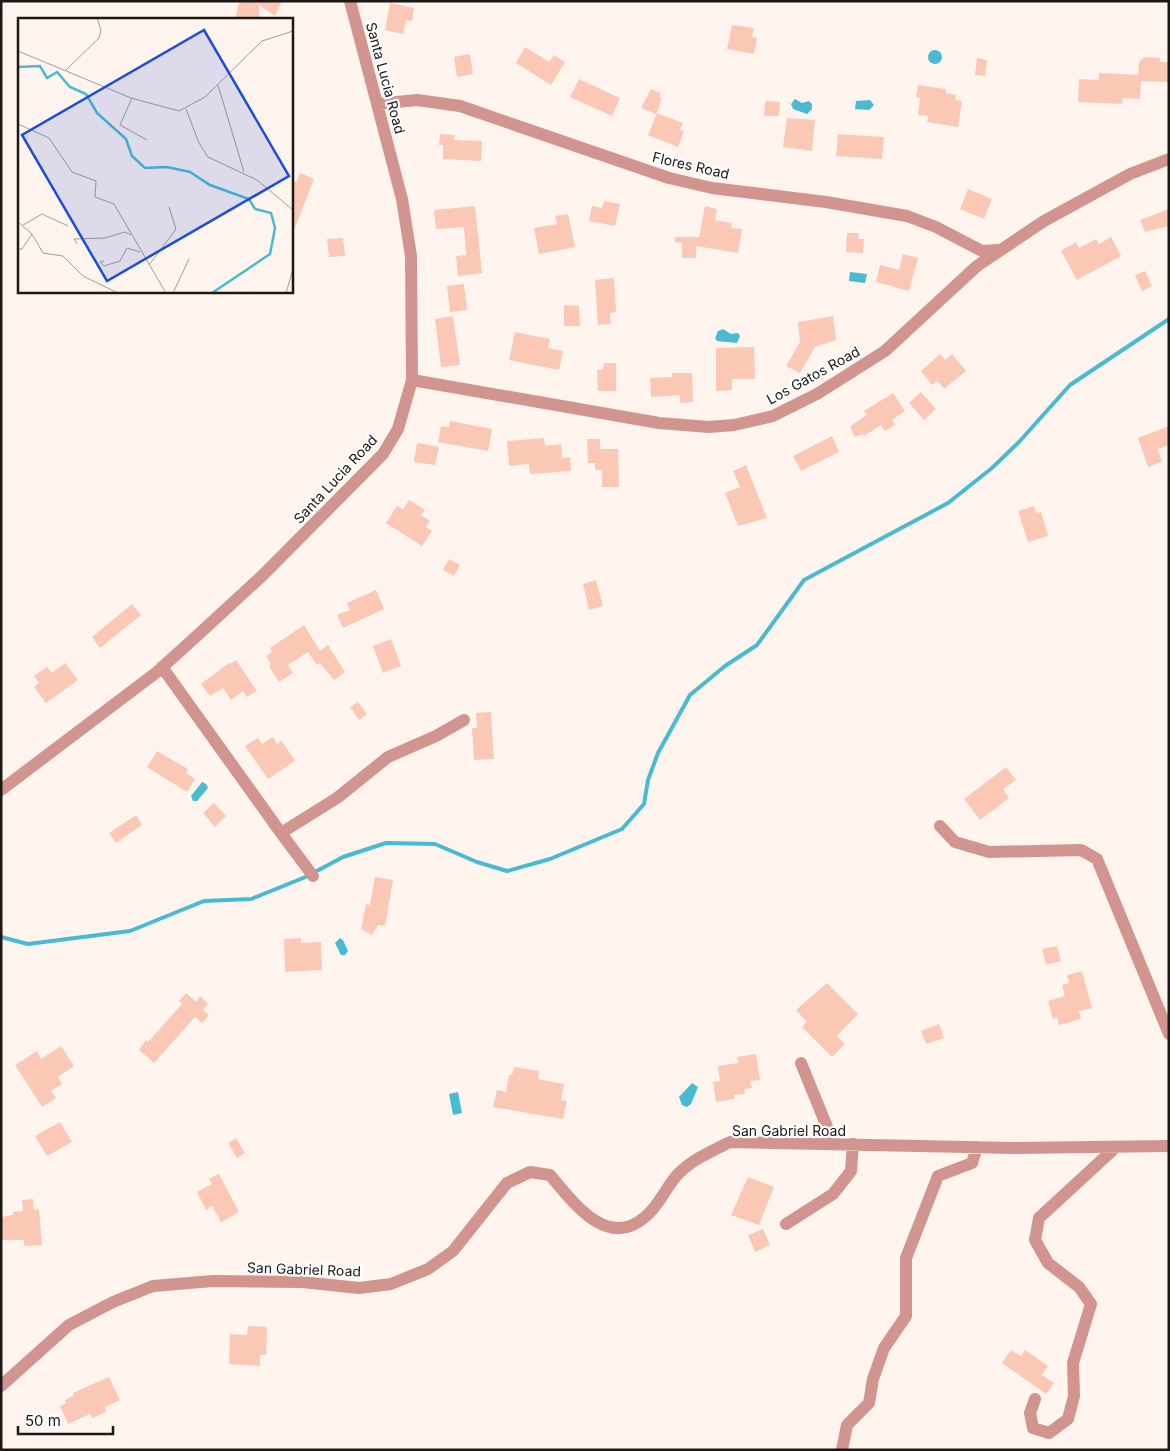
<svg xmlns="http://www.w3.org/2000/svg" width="1170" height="1451" font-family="Inter,sans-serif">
  <rect width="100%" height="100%" fill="#fff4ee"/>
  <path fill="#48bbd2" d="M928 57a7 7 0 1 1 14 0a7 7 0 1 1-14 0Z
    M 795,99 L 802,103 L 809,101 L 812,104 L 812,109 L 807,114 L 793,109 L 791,104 Z
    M 870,100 L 874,105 L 869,110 L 855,109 L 856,101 Z
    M 850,272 L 867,274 L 865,283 L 849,281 Z
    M 723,329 L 731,334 L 738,333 L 740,336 L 737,343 L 717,341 L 715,338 L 718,331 Z
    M 202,782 L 206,784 L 208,788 L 197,801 L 193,801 L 191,796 Z
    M 340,938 L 343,940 L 348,951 L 345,955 L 341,955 L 335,943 Z
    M 692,1083 L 698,1087 L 691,1104 L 687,1107 L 682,1105 L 679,1097 Z
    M 458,1092 L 462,1113 L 453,1115 L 449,1094 Z"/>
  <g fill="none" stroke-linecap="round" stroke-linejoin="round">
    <path stroke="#48bbd2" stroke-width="4" d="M 315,872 L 343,857 L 386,843 L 435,844 L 477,862 L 507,871 L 550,859 L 622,829 L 644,804 L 648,780 L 658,753 L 690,695 L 725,666 L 757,645 L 804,580 L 948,503 L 992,468 L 1019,442 L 1070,385 L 1169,319
      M 1,937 L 28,944 L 130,931 L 204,901 L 251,899 L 308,876"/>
  </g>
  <path fill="#fcc8b6" d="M 241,1 L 282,1 L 275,16 L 259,5 L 259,19 L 236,19 L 238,5 Z
    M 390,3 L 414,8 L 412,21 L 406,20 L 403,34 L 385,30 Z
    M 732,25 L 754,28 L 752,37 L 757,38 L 754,54 L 727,49 Z
    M 525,47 L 549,62 L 554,55 L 565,62 L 551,85 L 516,63 Z
    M 470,54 L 473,74 L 457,77 L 454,57 Z
    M 1144,57 L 1160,58 L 1160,62 L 1169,62 L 1168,82 L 1141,81 L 1140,99 L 1123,98 L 1122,104 L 1078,102 L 1079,79 L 1099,80 L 1099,73 L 1138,75 L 1139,62 Z
    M 977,58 L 987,60 L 985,76 L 975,75 Z
    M 579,79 L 620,98 L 612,116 L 570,97 Z
    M 918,85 L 946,89 L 946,93 L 956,95 L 955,100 L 962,101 L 958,127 L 927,122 L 928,116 L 918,115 L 920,98 L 916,97 Z
    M 651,89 L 661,93 L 659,97 L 662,98 L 656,114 L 641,108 Z
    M 765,101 L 780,102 L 779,116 L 764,116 Z
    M 657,113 L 683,123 L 680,130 L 684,131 L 678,147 L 648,135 Z
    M 787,118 L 815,120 L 812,151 L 783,147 Z
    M 440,134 L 455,135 L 454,140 L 482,141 L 481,161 L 443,159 L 443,145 L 439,145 Z
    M 838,134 L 884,137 L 882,159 L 836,156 Z
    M 300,173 L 314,179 L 292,235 L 291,180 L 296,182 Z
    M 968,189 L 992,199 L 984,219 L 960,209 Z
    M 604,201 L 620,204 L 615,226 L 589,221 L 592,206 L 602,208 Z
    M 475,206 L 482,273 L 458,276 L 456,256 L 466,255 L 464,227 L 436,229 L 434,210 Z
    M 705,206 L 717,209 L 715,220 L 732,223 L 731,228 L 742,229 L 738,253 L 696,246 L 696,258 L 682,258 L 682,243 L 675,242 L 675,237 L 699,237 Z
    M 1169,209 L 1169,226 L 1145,232 L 1140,220 Z
    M 568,214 L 575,247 L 539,254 L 534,228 L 557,224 L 555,216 Z
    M 847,233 L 859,233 L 858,239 L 864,239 L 863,253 L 846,252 Z
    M 1111,237 L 1121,256 L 1077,280 L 1061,251 L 1076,242 L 1079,248 L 1096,239 L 1099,244 Z
    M 343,238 L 345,256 L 329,257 L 327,239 Z
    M 903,254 L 918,258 L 909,291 L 876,282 L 880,265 L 899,270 Z
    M 1145,271 L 1152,286 L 1142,291 L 1135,275 Z
    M 614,278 L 616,312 L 610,313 L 611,324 L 598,325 L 595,280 Z
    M 464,284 L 467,310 L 450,312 L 447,286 Z
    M 564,305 L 579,306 L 580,326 L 564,326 Z
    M 453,316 L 460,365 L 441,367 L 435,319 Z
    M 833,316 L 836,340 L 815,347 L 800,373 L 786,366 L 800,342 L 798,322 Z
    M 515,332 L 550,339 L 548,348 L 563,351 L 559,370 L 509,360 Z
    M 754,347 L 755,379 L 732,379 L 732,390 L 716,391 L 716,348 Z
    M 940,354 L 945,360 L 952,354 L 966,371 L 944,389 L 938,381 L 932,385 L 921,371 Z
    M 604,363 L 616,363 L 616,391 L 598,391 L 597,370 L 603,370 Z
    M 672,373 L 692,373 L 693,402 L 680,403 L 680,395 L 651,397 L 650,378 L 672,377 Z
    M 921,392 L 936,409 L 924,420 L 909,403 Z
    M 893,393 L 905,411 L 892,420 L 895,425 L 885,431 L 881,425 L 864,436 L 863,434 L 854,437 L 850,426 L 867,415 L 864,411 Z
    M 450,421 L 492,429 L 488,451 L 438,442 L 441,426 L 449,427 Z
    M 1169,426 L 1169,445 L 1158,449 L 1162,462 L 1148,467 L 1138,438 Z
    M 832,436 L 839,452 L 801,471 L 793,456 Z
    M 544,438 L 545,446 L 561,444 L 562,458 L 570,457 L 571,471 L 530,474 L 529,464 L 509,466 L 507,441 Z
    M 587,439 L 600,439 L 600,449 L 618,449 L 619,487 L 602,487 L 602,470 L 595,470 L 595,463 L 588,463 Z
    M 417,443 L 439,447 L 435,465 L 414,462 Z
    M 746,465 L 767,518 L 738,526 L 725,493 L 740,487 L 733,471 Z
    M 409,500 L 425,510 L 421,515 L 430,521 L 426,527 L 432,531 L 422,546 L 386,523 L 397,506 L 403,509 Z
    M 1034,506 L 1036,513 L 1041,512 L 1048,536 L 1028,542 L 1018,511 Z
    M 449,559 L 460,565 L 454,576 L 443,570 Z
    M 596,580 L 603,606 L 589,610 L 583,584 Z
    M 376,590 L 384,609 L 343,628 L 337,615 L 350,610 L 347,603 Z
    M 132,604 L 141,615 L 100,648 L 92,637 Z
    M 304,625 L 320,651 L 328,645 L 345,672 L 334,680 L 320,663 L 317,665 L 308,652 L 288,665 L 293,673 L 279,682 L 269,666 L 271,664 L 266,656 L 272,652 L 270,648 Z
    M 391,639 L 401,666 L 383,673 L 373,646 Z
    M 236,660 L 257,691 L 247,697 L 243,691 L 231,700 L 223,688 L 210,696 L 201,684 L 229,663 L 230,664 Z
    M 65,663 L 78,680 L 46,703 L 34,687 L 39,683 L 34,676 L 47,667 L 52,673 Z
    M 358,702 L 367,714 L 359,720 L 350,707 Z
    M 491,712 L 494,759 L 474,760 L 472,728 L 477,728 L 476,713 Z
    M 273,737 L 277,744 L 282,741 L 295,761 L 268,779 L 245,746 L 258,738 L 262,744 Z
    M 157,751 L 188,769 L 186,773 L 195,779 L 187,792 L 147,767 Z
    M 1006,767 L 1016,780 L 1003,789 L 1009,798 L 980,820 L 964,799 Z
    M 214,803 L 226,816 L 215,827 L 203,813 Z
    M 136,815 L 142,825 L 116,843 L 109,833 Z
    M 375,877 L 393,880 L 385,926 L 378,925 L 372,935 L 361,929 L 366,904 L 370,905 Z
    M 301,938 L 301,943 L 321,942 L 322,970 L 285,972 L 284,939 Z
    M 1057,946 L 1061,961 L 1046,965 L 1042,949 Z
    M 1082,971 L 1092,1008 L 1079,1011 L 1081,1019 L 1059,1025 L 1057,1017 L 1053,1019 L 1048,1001 L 1065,996 L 1062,985 L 1069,983 L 1067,975 Z
    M 827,983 L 858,1014 L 837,1036 L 845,1044 L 832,1057 L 802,1027 L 807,1022 L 796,1010 Z
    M 186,993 L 196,1002 L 200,996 L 208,1004 L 203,1010 L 209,1015 L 202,1023 L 195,1017 L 154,1063 L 139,1050 L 146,1040 L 148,1042 L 182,1004 L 179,1001 Z
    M 939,1024 L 944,1038 L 926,1044 L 921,1031 Z
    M 61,1046 L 74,1066 L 58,1077 L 62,1084 L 51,1091 L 56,1098 L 42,1107 L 15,1065 L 37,1051 L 41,1059 Z
    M 756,1054 L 760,1080 L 750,1081 L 752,1088 L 744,1089 L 745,1094 L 734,1095 L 734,1099 L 716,1102 L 713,1082 L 720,1081 L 718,1066 L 738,1063 L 737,1057 Z
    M 514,1067 L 539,1071 L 538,1079 L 564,1084 L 561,1100 L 567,1101 L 563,1119 L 493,1107 L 497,1090 L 506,1092 L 509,1075 L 512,1075 Z
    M 60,1122 L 72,1142 L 47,1156 L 35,1136 Z
    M 236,1138 L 245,1153 L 237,1158 L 228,1143 Z
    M 219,1174 L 239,1212 L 221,1222 L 212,1206 L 206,1210 L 197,1192 L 212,1184 L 209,1179 Z
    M 748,1177 L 774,1187 L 759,1225 L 731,1215 Z
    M 33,1199 L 34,1210 L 39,1209 L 42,1245 L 24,1246 L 24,1240 L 1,1240 L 1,1217 L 13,1215 L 13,1212 L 23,1211 L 22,1200 Z
    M 763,1229 L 770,1245 L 755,1252 L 748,1235 Z
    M 248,1326 L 267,1327 L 266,1355 L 260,1355 L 260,1366 L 229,1364 L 230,1334 L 247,1335 Z
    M 1011,1350 L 1021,1356 L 1025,1350 L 1048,1366 L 1042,1375 L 1054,1383 L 1046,1394 L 1002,1363 Z
    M 109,1377 L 120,1400 L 105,1407 L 106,1412 L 92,1418 L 90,1414 L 68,1424 L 60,1406 L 66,1403 L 65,1400 L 74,1395 L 73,1393 Z"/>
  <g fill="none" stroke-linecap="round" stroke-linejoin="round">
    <path stroke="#d1948f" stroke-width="12" d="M 377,104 L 417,100 L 460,106 L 669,178 L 712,188 L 826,202 L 907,216 L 936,227 L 982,251 L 999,250
      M 412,380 L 659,423 L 709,427 L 734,425 L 773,416 L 817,394 L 885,351 L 977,266 L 1044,221 L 1130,174 L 1169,159
      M 162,667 L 281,833 L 337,798 L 388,757 L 436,736 L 464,720
      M 1,790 L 157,672 L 200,633 L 263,575 L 383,454 L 398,429 L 412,380 L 411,256 L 402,199 L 350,1
      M 940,826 L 955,842 L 989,852 L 1081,850 L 1097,859 L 1169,1034
      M 281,833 L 313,876
      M 801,1063 L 834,1144
      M 786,1224 L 833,1194 L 851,1171 L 853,1144
      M 1,1386 L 69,1325 L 113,1302 L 153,1286 L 213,1281 L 302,1282 L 359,1288 L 391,1284 L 428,1269 L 453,1251 L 507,1183 L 530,1172 L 550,1175 C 573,1202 607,1250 645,1217 C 659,1206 666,1187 678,1174 C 693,1159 712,1151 730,1142 L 1014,1148 L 1169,1146
      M 1035,1399 L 1030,1413 L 1033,1428 L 1049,1433 L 1068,1419 L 1074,1396 L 1073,1363 L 1091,1304 L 1079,1287 L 1048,1263 L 1035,1240 L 1039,1218 L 1116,1147
      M 842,1450 L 847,1425 L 869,1403 L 873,1379 L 884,1348 L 906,1316 L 906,1258 L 938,1176 L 972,1163 L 977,1147"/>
  </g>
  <g text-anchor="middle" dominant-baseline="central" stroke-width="4.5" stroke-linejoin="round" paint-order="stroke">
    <g font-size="14" fill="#1c1816" stroke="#fff">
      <text transform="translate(386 78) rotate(75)">Santa Lucia Road</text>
      <text transform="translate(691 165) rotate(13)">Flores Road</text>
      <text transform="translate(813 375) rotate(-29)">Los Gatos Road</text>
      <text transform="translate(335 479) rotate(-47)">Santa Lucia Road</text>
      <text x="789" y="1130">San Gabriel Road</text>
      <text transform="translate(304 1269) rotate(2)">San Gabriel Road</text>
    </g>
  </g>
  <g transform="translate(18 18)">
    <rect width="275" height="275" fill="#fff4ee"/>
    <path fill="none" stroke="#48bbd2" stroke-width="2.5" d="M 0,49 L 22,48 L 29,60 L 39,54 L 52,69 L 68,76 L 79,95 L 108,121 L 114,138 L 127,150 L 149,149 L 172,154 L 192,167 L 231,181 L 237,191 L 253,195 L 257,210 L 252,236 L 194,275"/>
    <path fill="none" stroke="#a49c98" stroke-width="1" d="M 0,33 L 113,80 L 161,93 L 187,79 L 244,23 L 275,13M 48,52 L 81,20 L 83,12 L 79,0M 200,67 L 226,154M 114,80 L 102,107 L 129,122M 168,91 L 181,125 L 190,139 L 239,162 L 275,192M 0,106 L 31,120 L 54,154 L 78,163 L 77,179 L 96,186 L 148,275M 0,204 L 14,216 L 25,235 L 45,238 L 65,258 L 100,275M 5,207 L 24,196 L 50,208M 59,226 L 56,221 L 87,220 L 107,214 L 113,217M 0,231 L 4,231 L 14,216M 86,243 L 82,244 L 86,248 L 102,243 L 109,230 L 122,234M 131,247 L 158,211 L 151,189M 155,275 L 171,241M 268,275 L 275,251"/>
    <path fill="#1d4ed8" fill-opacity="0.15" stroke="#1d4ed8" stroke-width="2.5" d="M 186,12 L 271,158 L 89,263 L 4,117 Z"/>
    <rect width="275" height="275" fill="none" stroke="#1c1816" stroke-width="2.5"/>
  </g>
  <rect width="1170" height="1451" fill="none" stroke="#1c1816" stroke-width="5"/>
  <path d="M18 1426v8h95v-8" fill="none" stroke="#1c1816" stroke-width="2.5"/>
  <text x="25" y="1426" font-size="15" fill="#1c1816" stroke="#ffffff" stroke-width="4" paint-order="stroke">50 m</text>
</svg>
